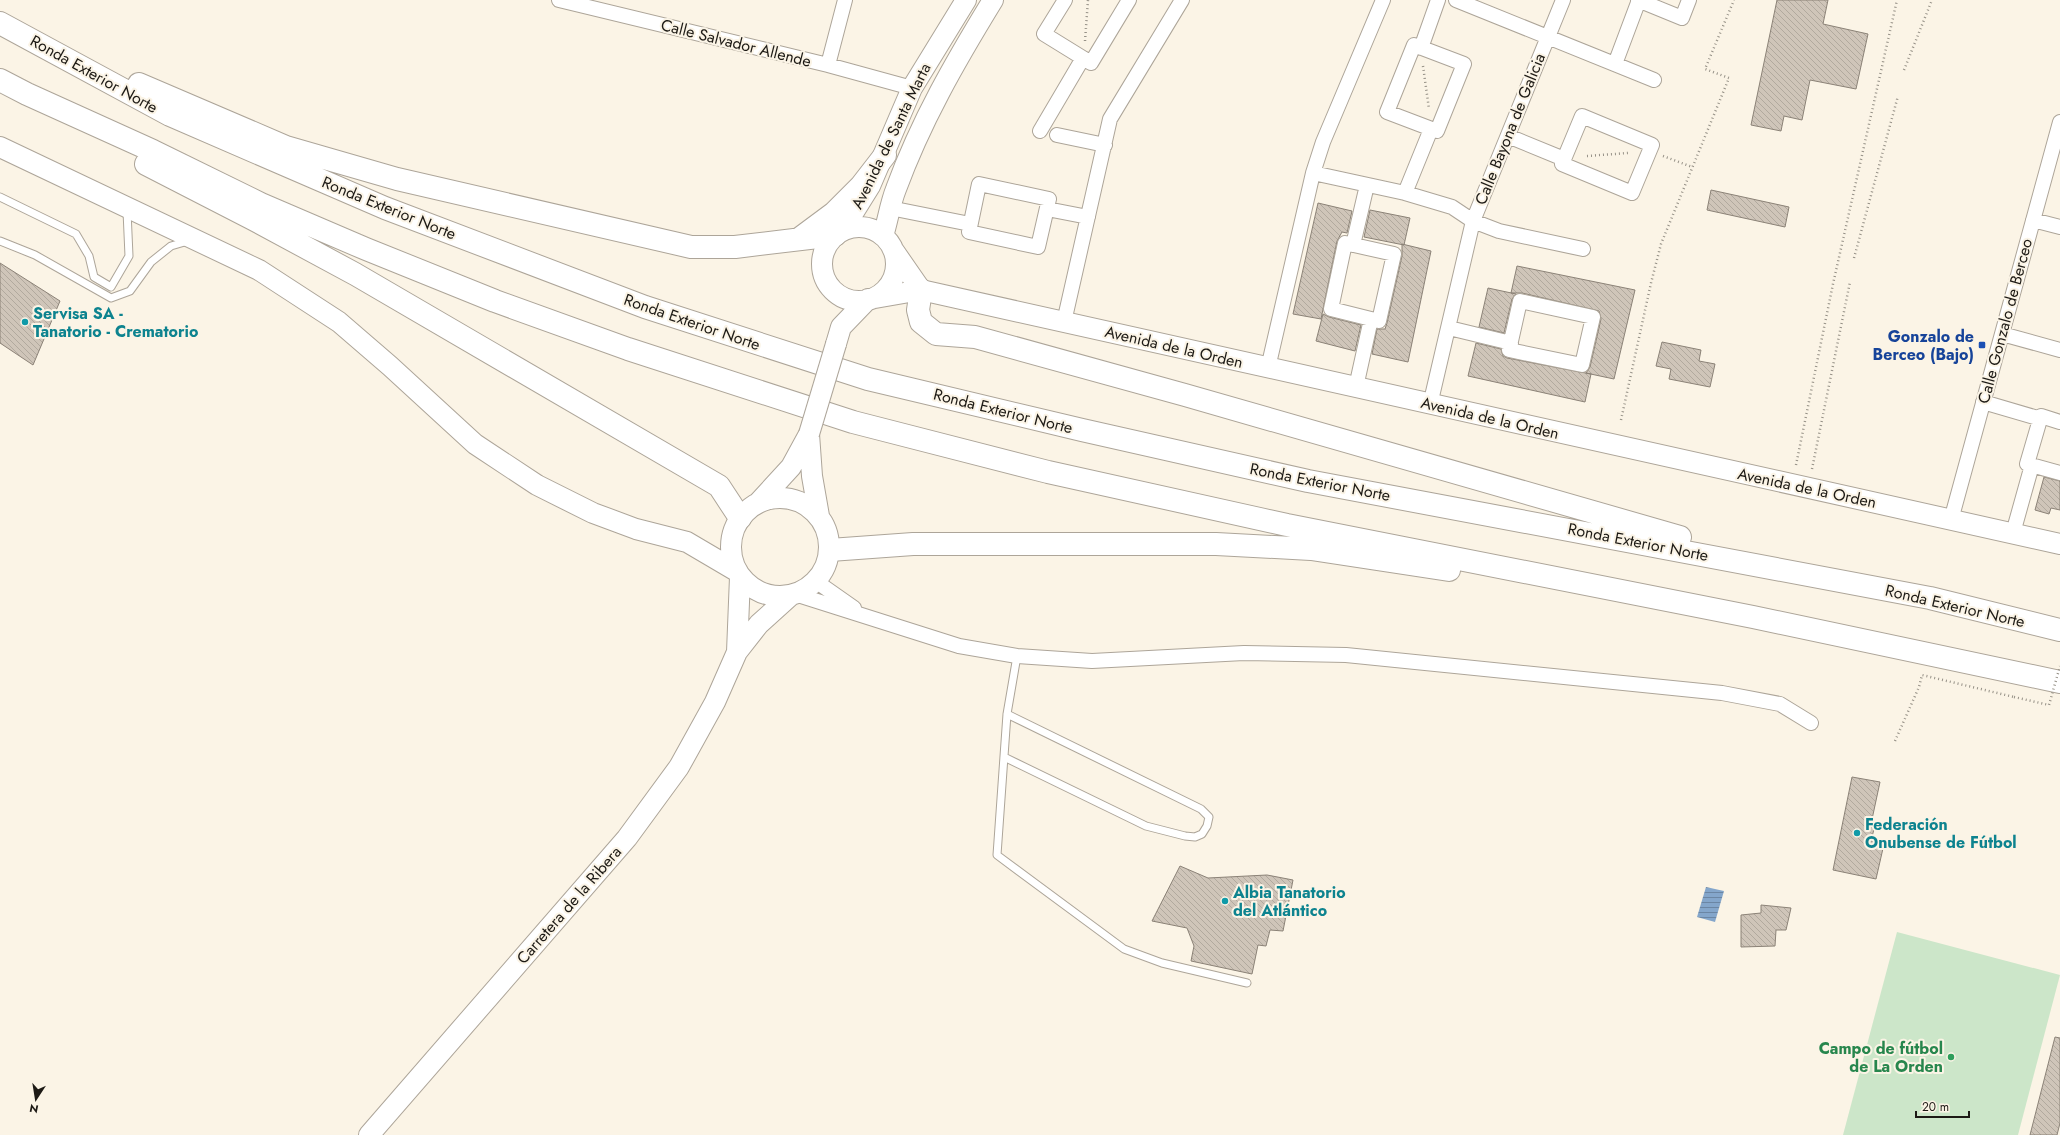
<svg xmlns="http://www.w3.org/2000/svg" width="2060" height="1135" font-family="Jost,sans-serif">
  <defs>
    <pattern id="water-rules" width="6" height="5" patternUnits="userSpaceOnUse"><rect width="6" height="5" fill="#84a6cb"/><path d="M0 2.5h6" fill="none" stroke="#6b86a4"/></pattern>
    <pattern id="building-back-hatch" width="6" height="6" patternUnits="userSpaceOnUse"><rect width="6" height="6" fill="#cfc5b9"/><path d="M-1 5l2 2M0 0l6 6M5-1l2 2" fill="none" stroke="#b1a99e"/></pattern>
  </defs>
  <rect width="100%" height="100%" fill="#fbf4e6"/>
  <path fill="#cce6c9" d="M 1897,932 L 2060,975 L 2018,1135 L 1843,1135 Z"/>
  <path fill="url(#water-rules)" d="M 1706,887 L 1724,891 L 1715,922 L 1697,917 Z"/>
  <path fill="url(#building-back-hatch)" stroke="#8b8277" d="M 1777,0 L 1828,0 L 1823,24 L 1868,34 L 1856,89 L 1810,80 L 1802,120 L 1784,116 L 1781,131 L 1751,125 Z
    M 1711,190 L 1789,207 L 1785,227 L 1707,210 Z
    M 1318,203 L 1352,211 L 1347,233 L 1342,232 L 1337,241 L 1321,319 L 1293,314 Z
    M 1370,210 L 1410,218 L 1404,245 L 1364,237 Z
    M 1402,244 L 1431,251 L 1408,362 L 1372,354 L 1377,329 L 1385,329 L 1387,323 L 1402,256 Z
    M 0,263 L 60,301 L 33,365 L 0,343 Z
    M 1517,266 L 1635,290 L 1614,379 L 1586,373 L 1590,367 L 1601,319 L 1599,311 L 1522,293 L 1511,293 Z
    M 1488,288 L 1516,294 L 1512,299 L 1504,333 L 1479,327 Z
    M 1323,314 L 1329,317 L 1361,325 L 1355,351 L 1316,341 Z
    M 1662,342 L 1701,350 L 1699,361 L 1715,364 L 1710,387 L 1669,379 L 1671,369 L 1656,366 Z
    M 1476,343 L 1501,349 L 1503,356 L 1507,358 L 1591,374 L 1585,402 L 1468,376 Z
    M 2044,477 L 2060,481 L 2060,510 L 2051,508 L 2049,514 L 2035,510 Z
    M 1852,777 L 1880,782 L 1871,824 L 1875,825 L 1871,841 L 1884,844 L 1876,879 L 1833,870 Z
    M 1180,866 L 1208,878 L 1267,875 L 1293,880 L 1283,931 L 1270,930 L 1266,946 L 1258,945 L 1252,974 L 1191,961 L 1194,946 L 1187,928 L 1152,921 Z
    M 1761,905 L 1791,908 L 1786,930 L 1776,930 L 1775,946 L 1741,947 L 1741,915 L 1761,913 Z
    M 2055,1037 L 2060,1038 L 2060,1123 L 2057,1135 L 2030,1135 Z"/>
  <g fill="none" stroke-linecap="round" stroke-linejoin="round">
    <g stroke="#ada599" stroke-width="9">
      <path id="lane" d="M 0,197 L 76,234 L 89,256 L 94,277 L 111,287 L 129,256 L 127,211
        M 0,241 L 35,255 L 111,298 L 130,291 L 151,262 L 171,246 L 188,241
        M 1017,656 L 1007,714 L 997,855 L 1124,949 L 1162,963 L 1247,983
        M 1004,757 L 1146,826 L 1185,836 L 1195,837 L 1202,834 L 1207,826 L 1209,817 L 1201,809 L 1007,714"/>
    </g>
    <g stroke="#ada599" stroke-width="16">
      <path id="street" d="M 559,0 L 828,65 L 912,88
        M 1065,0 L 1044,34 L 1091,63 L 1129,0
        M 1456,0 L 1654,80
        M 1638,0 L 1682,18 L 1689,0
        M 1414,45 L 1464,64 L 1437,131 L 1387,112 Z
        M 1421,48 L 1438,0
        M 1615,64 L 1639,0
        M 828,65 L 845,0
        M 1582,116 L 1652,145 L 1632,193 L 1562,164 Z
        M 1040,131 L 1083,58
        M 1057,135 L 1105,145
        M 1508,136 L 1564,159
        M 1313,173 L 1405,193 L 1452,207 L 1473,221 L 1499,231 L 1583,249
        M 979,184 L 1049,199 L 1038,247 L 969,232 Z
        M 1405,193 L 1431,129
        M 890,208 L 970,224
        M 1047,209 L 1088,217
        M 2033,220 L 2060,227
        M 1345,243 L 1394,254 L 1379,321 L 1331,309 Z
        M 1353,245 L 1367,185
        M 1520,301 L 1593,317 L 1582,365 L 1509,350 Z
        M 1064,322 L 1110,119 L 1182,0
        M 1449,328 L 1511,343
        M 2002,334 L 2060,350
        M 1268,368 L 1313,173 L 1323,142 L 1383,0
        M 1356,387 L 1371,319
        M 1983,402 L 2041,419
        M 1430,405 L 1473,221 L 1563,0
        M 2060,422 L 2041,416 L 2027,464 L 2060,473
        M 1951,520 L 2060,122
        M 2013,533 L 2032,465
        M 817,582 L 854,608
        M 795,594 L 959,646 L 1017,656 L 1092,661 L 1244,653 L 1346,655 L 1722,693 L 1780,704 L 1811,723"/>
    </g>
    <g stroke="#ada599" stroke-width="22">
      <path id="secondary" d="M 0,147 L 259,270 L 339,322 L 390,366 L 475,444 L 537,485 L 593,513 L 636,529 L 687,542 L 738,572
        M822 264a37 37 0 1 1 74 0a37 37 0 1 1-74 0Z
        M 842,231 L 870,186 L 912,88 L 966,0
        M 883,236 C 888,220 890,204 896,189 C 921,121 955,62 993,0
        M 894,251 L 921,290
        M 875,298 L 921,290 L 2060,544
        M 836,344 L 841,327 L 868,299
        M 809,434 L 812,476 L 819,516
        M731 547a49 49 0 1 1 98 0a49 49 0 1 1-98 0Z
        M 758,503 L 791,467 L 809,434
        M 737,652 L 740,577
        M 369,1135 L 627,838 L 679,767 L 715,702 L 737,652 L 759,624 L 790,596"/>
    </g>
    <g stroke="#ada599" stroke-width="24">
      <path id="highway" d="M 0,23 L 170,115 L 385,208 L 645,307 L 868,379 L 1082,430 L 1308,481 L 1930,598 L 2060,630
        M 0,80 L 27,94 L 153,151 L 261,204 L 366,249 L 495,301 L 628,349 L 853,422 L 1048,472 L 1287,525 L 1753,617 L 2060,682
        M 139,84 L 286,147 L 397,179 L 691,247 L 735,247 L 835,235
        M 146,164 L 253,219 L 355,274 L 719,486 L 740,518
        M 799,239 L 834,213 L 861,186 L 885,155
        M 921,290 L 918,310 L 921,322 L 936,334 L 975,337 L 1185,395 L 1680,537
        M 830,550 L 913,544 L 1216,544 L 1311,549 L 1449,570"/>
    </g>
    <path stroke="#969187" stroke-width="2.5" stroke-dasharray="1 3" stroke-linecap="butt" d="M 1085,41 L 1088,0
      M 1423,66 L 1429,109
      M 1904,70 L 1932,0
      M 1587,156 L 1628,153
      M 1663,156 L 1692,167
      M 1854,258 L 1898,96
      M 1621,420 L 1651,283 L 1661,244 L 1729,78 L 1705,69 L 1734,0
      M 1796,465 L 1833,284 L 1897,0
      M 1812,469 L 1850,282
      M 1895,741 L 1919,687 L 1922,675 L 2014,697"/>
    <use href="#lane" stroke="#fff" stroke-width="7"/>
    <use href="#street" stroke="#fff" stroke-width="14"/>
    <use href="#secondary" stroke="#fff" stroke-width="20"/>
    <use href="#highway" stroke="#fff" stroke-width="22"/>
    <g stroke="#ada599" stroke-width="22" stroke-linecap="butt">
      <path id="secondary-bridge" d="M 809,434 L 836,344"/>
    </g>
    <path stroke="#969187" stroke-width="2.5" stroke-dasharray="1 3" stroke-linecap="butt" d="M 2014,697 L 2049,705 L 2060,666"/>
    <use href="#secondary-bridge" stroke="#fff" stroke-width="20"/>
  </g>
  <g fill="#0f9aa8" stroke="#fbf4e6" stroke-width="1.5">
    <circle cx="25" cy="322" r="4"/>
    <circle cx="1857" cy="833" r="4"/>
    <circle cx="1225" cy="901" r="4"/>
  </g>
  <rect fill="#1a4fb4" stroke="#fbf4e6" stroke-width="1.5" x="1978" y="341" width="8" height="8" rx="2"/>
  <circle fill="#2e9e5b" stroke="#fbf4e6" stroke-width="1.5" cx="1951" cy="1057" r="4"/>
  <g text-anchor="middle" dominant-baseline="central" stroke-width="4" stroke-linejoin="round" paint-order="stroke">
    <g font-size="16" fill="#1d1a15" stroke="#fbf4e6">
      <text transform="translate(736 43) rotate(14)">Calle Salvador Allende</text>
      <text transform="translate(94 74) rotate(29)">Ronda Exterior Norte</text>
      <text transform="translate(1510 129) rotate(-68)">Calle Bayona de Galicia</text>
      <text transform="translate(891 136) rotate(-64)">Avenida de Santa Marta</text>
      <text transform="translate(389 208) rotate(22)">Ronda Exterior Norte</text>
      <text transform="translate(2005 321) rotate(-75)">Calle Gonzalo de Berceo</text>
      <text transform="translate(692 322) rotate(19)">Ronda Exterior Norte</text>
      <text transform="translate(1174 347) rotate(13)">Avenida de la Orden</text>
      <text transform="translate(1003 411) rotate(14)">Ronda Exterior Norte</text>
      <text transform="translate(1490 418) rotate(13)">Avenida de la Orden</text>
      <text transform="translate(1320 482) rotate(11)">Ronda Exterior Norte</text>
      <text transform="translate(1807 488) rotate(12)">Avenida de la Orden</text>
      <text transform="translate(1638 542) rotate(11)">Ronda Exterior Norte</text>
      <text transform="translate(1955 606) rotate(13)">Ronda Exterior Norte</text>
      <text transform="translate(569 905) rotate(-49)">Carretera de la Ribera</text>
    </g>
    <g font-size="16" font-weight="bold" fill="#0d838f" stroke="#fbf4e6" text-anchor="start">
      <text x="33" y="313">Servisa SA -<tspan x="33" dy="18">Tanatorio - Crematorio</tspan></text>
      <text x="1865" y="824">Federación<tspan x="1865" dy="18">Onubense de Fútbol</tspan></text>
      <text x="1233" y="892">Albia Tanatorio<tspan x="1233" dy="18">del Atlántico</tspan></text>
    </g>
    <g font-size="16" font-weight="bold" fill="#164399" stroke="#fbf4e6" text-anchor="end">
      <text x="1974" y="336">Gonzalo de<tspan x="1974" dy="18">Berceo (Bajo)</tspan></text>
    </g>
    <g font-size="16" font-weight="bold" fill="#27864d" stroke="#fbf4e6" text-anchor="end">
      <text x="1943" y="1048">Campo de fútbol<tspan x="1943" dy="18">de La Orden</tspan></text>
    </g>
  </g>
  <g transform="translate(36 1099) rotate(192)" stroke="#fbf4e6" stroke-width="3" paint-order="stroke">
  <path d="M0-3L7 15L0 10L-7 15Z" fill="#1d1a15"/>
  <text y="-6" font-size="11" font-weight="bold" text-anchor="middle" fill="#1d1a15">N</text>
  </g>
  <path d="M1916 1111v6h53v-6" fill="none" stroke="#1d1a15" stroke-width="2"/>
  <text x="1922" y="1111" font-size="12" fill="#1d1a15" stroke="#fbf4e6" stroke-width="3" paint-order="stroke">20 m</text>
</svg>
